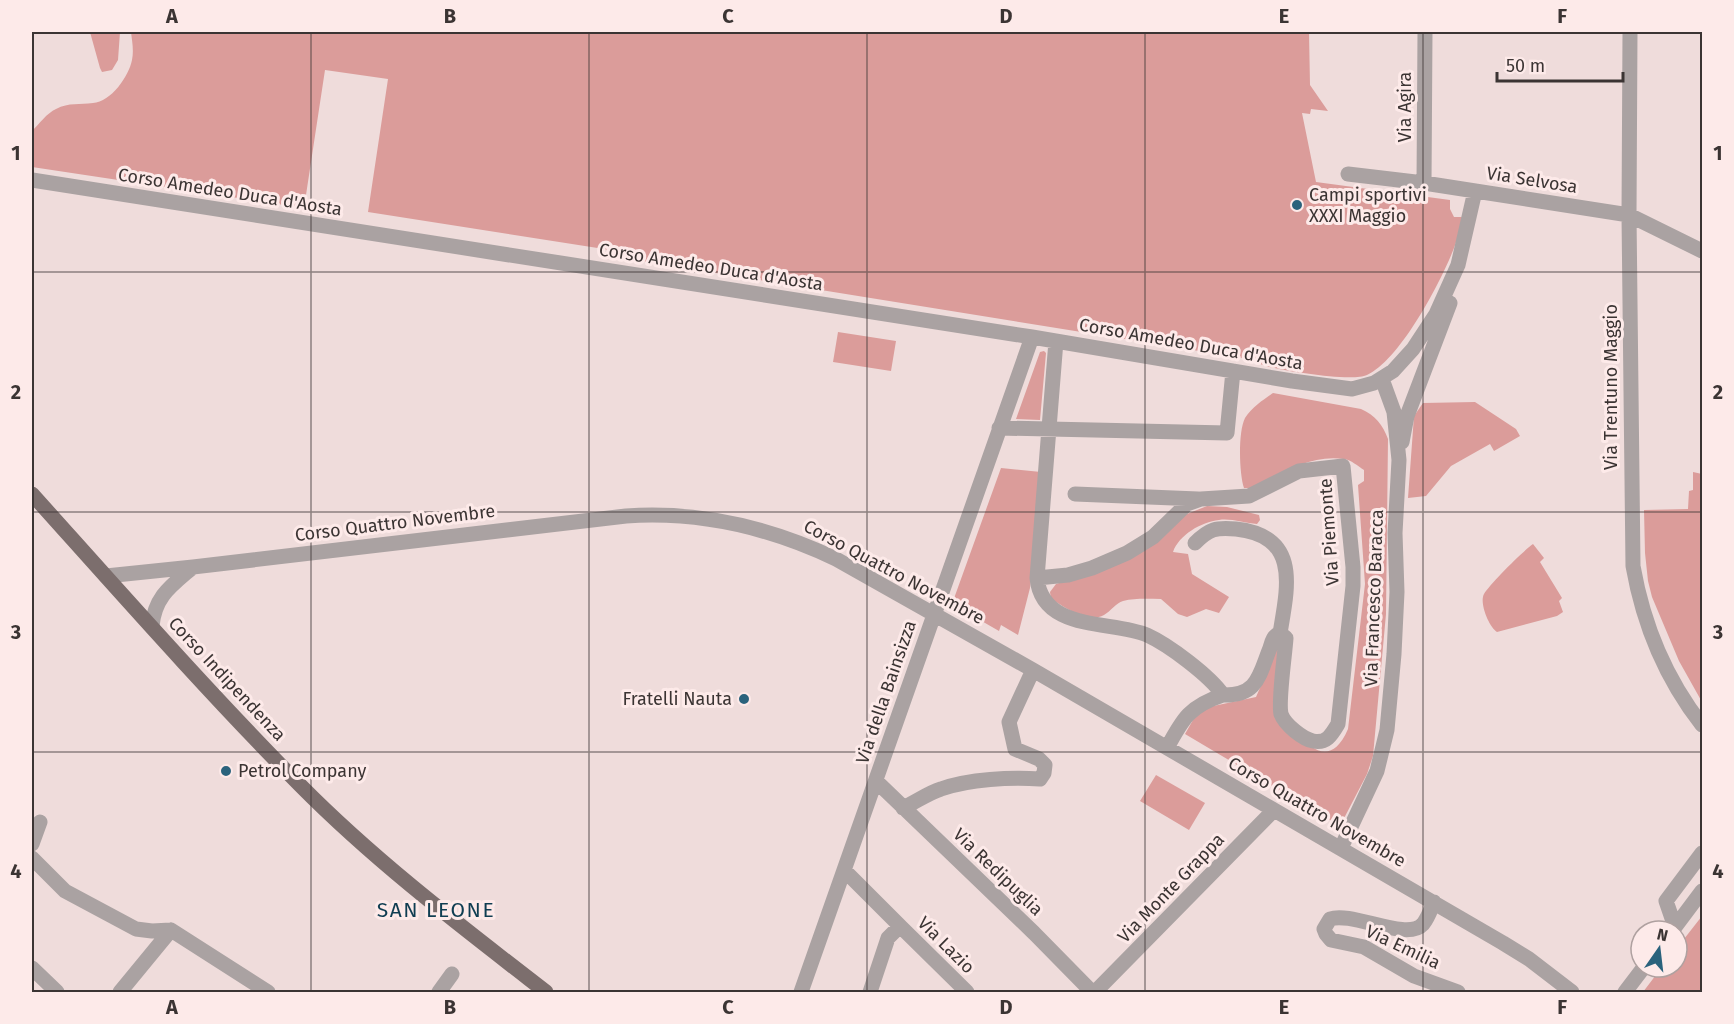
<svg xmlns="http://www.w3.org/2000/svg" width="1734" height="1024" font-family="'Fira Sans',sans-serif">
  <rect width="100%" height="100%" fill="#efdcdb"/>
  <path fill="#db9c9a" d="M 90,32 L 120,32 L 118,60 L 112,70 L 102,72 L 100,68 Z
    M 131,32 L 1309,32 L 1310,85 L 1328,111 L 1311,109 L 1310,114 L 1302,113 L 1316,182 L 1450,200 L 1450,209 L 1454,217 L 1462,217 C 1460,227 1458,238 1454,248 C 1441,282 1400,360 1367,375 C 1352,382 1284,371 1266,366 C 1261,365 1255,361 1249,359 L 635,260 L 636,254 L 368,212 L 388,79 L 325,70 L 304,208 L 32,167 L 32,131 C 39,124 47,113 56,109 C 69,102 80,105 93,103 C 111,102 129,76 132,60 C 134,50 132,41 131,32 Z
    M 838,332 L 896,341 L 891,371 L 833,362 Z
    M 1044,351 L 1046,353 L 1040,420 L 1016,419 L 1040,352 Z
    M 1273,393 L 1361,409 C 1375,415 1383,425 1388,439 L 1386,614 L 1373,756 L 1367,774 L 1340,826 L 1185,734 L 1197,713 L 1204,708 L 1256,697 L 1280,642 L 1276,704 C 1293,728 1325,782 1348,729 L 1365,584 L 1358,485 L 1364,481 L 1364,470 C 1358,466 1351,460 1344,459 C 1310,454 1279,474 1251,488 L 1244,488 C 1239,473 1238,432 1245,418 C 1252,407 1263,400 1273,393 Z
    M 1475,402 L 1516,429 L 1520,436 L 1494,451 L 1490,444 L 1451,466 L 1426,496 L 1408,498 L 1414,416 L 1423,403 Z
    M 1001,468 L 1041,472 L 1030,588 L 1018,635 L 1001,625 L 999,631 L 952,604 Z
    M 1693,472 L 1702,474 L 1702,702 L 1679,661 L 1652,597 L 1648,581 L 1645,553 L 1644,510 L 1688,509 L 1689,491 L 1693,490 Z
    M 1207,506 L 1227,507 L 1259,515 L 1260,520 L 1257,524 C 1245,523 1230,518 1219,520 C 1201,522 1179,535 1173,552 L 1188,554 L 1192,574 L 1229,597 L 1219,613 L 1206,609 L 1187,617 L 1178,614 L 1161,599 C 1148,599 1135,598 1123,601 C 1116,603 1111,611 1104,615 C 1087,624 1065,607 1051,599 L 1050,592 L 1056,584 L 1106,568 L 1187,514 Z
    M 1533,544 L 1544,558 L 1540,562 L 1562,598 L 1559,601 L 1563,612 L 1557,616 L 1497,632 C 1489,627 1479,603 1484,594 C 1490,584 1523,551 1533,544 Z
    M 1156,775 L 1205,803 L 1189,830 L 1140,801 Z
    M 1702,916 L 1702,992 L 1643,992 L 1662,967 L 1677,967 L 1677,948 Z"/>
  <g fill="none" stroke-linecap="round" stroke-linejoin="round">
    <path stroke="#aaa2a2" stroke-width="15" d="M 1630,32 L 1629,215 L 1633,566 C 1643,623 1666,679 1702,725
      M 1348,174 L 1424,183 L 1629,215 L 1702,251
      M 32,180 L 1032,337 L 1292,381 L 1352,389 L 1374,383 L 1393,371 L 1413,349 L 1436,314 L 1458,265 L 1475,191
      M 1424,183 L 1425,32
      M 999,428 L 1227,433 L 1233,371
      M 1402,442 L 1407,416 L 1450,303
      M 1075,494 L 1198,499
      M 1195,543 C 1209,529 1216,527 1236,529 C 1300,536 1288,586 1280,633 C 1273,636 1272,641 1270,648 C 1259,675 1258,696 1223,695
      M 106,576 L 193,567 L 626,516 C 700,511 769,527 836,559 L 1033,670 L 1503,943 L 1529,959 L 1572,992
      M 1037,578 L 1056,341
      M 152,626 C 155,596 171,586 193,567
      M 1167,748 C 1183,718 1190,706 1223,695 C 1210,676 1169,645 1147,635 C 1112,620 1042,632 1037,578 L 1068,575 L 1092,568 L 1127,553 L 1153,537 L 1187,504 L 1201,499 L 1249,496 L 1299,471 L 1343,466 L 1353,567 L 1353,586 L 1338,724 C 1332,734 1327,744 1313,741 C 1303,739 1285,725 1281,714 C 1278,701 1285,654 1286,638 L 1280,633
      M 876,781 L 1034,933 L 1092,992
      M 903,808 C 916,802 928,793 941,789 C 969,779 1011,777 1040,779 L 1044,773 L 1045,765 L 1039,759 L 1015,749 L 1009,722 L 1033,670
      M 32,844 L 40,822
      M 1341,848 L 1377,771 L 1387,730 L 1394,654 L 1397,592 L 1395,533 L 1399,460 L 1394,412 L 1382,379
      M 32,858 L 65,891 L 136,929 L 152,931 L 171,930
      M 844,870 L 900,926
      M 1434,902 C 1431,909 1428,918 1423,924 C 1407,942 1352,911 1330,919 L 1324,929 L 1326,934 L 1331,940 L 1364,947 L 1414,976 L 1458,992
      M 1675,927 L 1666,901 L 1702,853
      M 171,930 L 268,992
      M 1672,931 L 1702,891
      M 32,968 L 57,992
      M 120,992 L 171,930
      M 439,992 L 452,974
      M 801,992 L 1032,337
      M 870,992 L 888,938 L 900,926 L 967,992
      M 1095,992 L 1274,810
      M 1625,992 L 1644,967"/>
    <path stroke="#7c6e6d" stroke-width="15" d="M 32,494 C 120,592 207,691 300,785 C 375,861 462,927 546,992"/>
  </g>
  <path fill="none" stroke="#3b3433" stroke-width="1.5" stroke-opacity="0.55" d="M 311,32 L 311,992M 589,32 L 589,992M 867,32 L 867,992M 1145,32 L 1145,992M 1423,32 L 1423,992M 32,272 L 1702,272M 32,512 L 1702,512M 32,752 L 1702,752"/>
  <g fill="#2a627c" stroke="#fdeae9" stroke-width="2">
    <circle cx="1297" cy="205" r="6"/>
    <circle cx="744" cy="699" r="6"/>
    <circle cx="226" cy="771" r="6"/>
  </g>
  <g text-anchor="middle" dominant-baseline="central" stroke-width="6" stroke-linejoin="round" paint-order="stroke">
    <g font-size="18" fill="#3b3433" stroke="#fdeae9">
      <text transform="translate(1405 107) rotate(-90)">Via Agira</text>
      <text transform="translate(1532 180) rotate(9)">Via Selvosa</text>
      <text transform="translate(230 192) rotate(9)">Corso Amedeo Duca d'Aosta</text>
      <text transform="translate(711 267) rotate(9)">Corso Amedeo Duca d'Aosta</text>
      <text transform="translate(1191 344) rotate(10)">Corso Amedeo Duca d'Aosta</text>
      <text transform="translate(1611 387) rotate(-90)">Via Trentuno Maggio</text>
      <text transform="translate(395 523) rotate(-7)">Corso Quattro Novembre</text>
      <text transform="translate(1329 532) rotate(-94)">Via Piemonte</text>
      <text transform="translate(894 572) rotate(28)">Corso Quattro Novembre</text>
      <text transform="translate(1374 598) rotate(-88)">Via Francesco Baracca</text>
      <text transform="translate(227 679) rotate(47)">Corso Indipendenza</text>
      <text transform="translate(886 692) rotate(-71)">Via della Bainsizza</text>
      <text transform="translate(1317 812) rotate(30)">Corso Quattro Novembre</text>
      <text transform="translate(998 872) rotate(44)">Via Redipuglia</text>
      <text transform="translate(1171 888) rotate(-46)">Via Monte Grappa</text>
      <text transform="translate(946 945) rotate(45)">Via Lazio</text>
      <text transform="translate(1403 947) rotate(25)">Via Emilia</text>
    </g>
    <g font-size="18" fill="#3b3433" stroke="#fdeae9" text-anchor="start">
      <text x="1309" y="195">Campi sportivi<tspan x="1309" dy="21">XXXI Maggio</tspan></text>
      <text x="732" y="699" text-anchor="end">Fratelli Nauta</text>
      <text x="238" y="771">Petrol Company</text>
    </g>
    <g font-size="21" letter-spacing="1.5" fill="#103e52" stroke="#fdeae9">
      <text x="436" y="910">SAN LEONE</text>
    </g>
  </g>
  <rect width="1734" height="1024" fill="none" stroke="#fdeae9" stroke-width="66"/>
  <g transform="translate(1659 949) rotate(14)"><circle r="28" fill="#fdeae9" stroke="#afa1a0" stroke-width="1.5"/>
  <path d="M0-4.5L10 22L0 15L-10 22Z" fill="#2a627c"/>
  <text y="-9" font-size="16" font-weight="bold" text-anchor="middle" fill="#3b3433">N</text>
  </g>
  <path d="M1497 72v9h126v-9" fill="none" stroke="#3b3433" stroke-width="3"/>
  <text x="1506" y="72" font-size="18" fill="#3b3433" stroke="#fdeae9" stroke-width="4.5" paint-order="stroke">50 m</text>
  <rect x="33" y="33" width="1668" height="958" fill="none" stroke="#3b3433" stroke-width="2"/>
  <g font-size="20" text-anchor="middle" font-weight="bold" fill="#3b3433">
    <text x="172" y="23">A</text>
    <text x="450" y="23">B</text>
    <text x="728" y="23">C</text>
    <text x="1006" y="23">D</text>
    <text x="1284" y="23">E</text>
    <text x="1562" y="23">F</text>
    <text x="16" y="160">1</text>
    <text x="1718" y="160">1</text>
    <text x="16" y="399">2</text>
    <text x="1718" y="399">2</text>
    <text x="16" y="639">3</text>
    <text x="1718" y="639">3</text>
    <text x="16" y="878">4</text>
    <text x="1718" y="878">4</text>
    <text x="172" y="1014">A</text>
    <text x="450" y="1014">B</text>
    <text x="728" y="1014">C</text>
    <text x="1006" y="1014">D</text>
    <text x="1284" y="1014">E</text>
    <text x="1562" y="1014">F</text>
  </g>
</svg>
